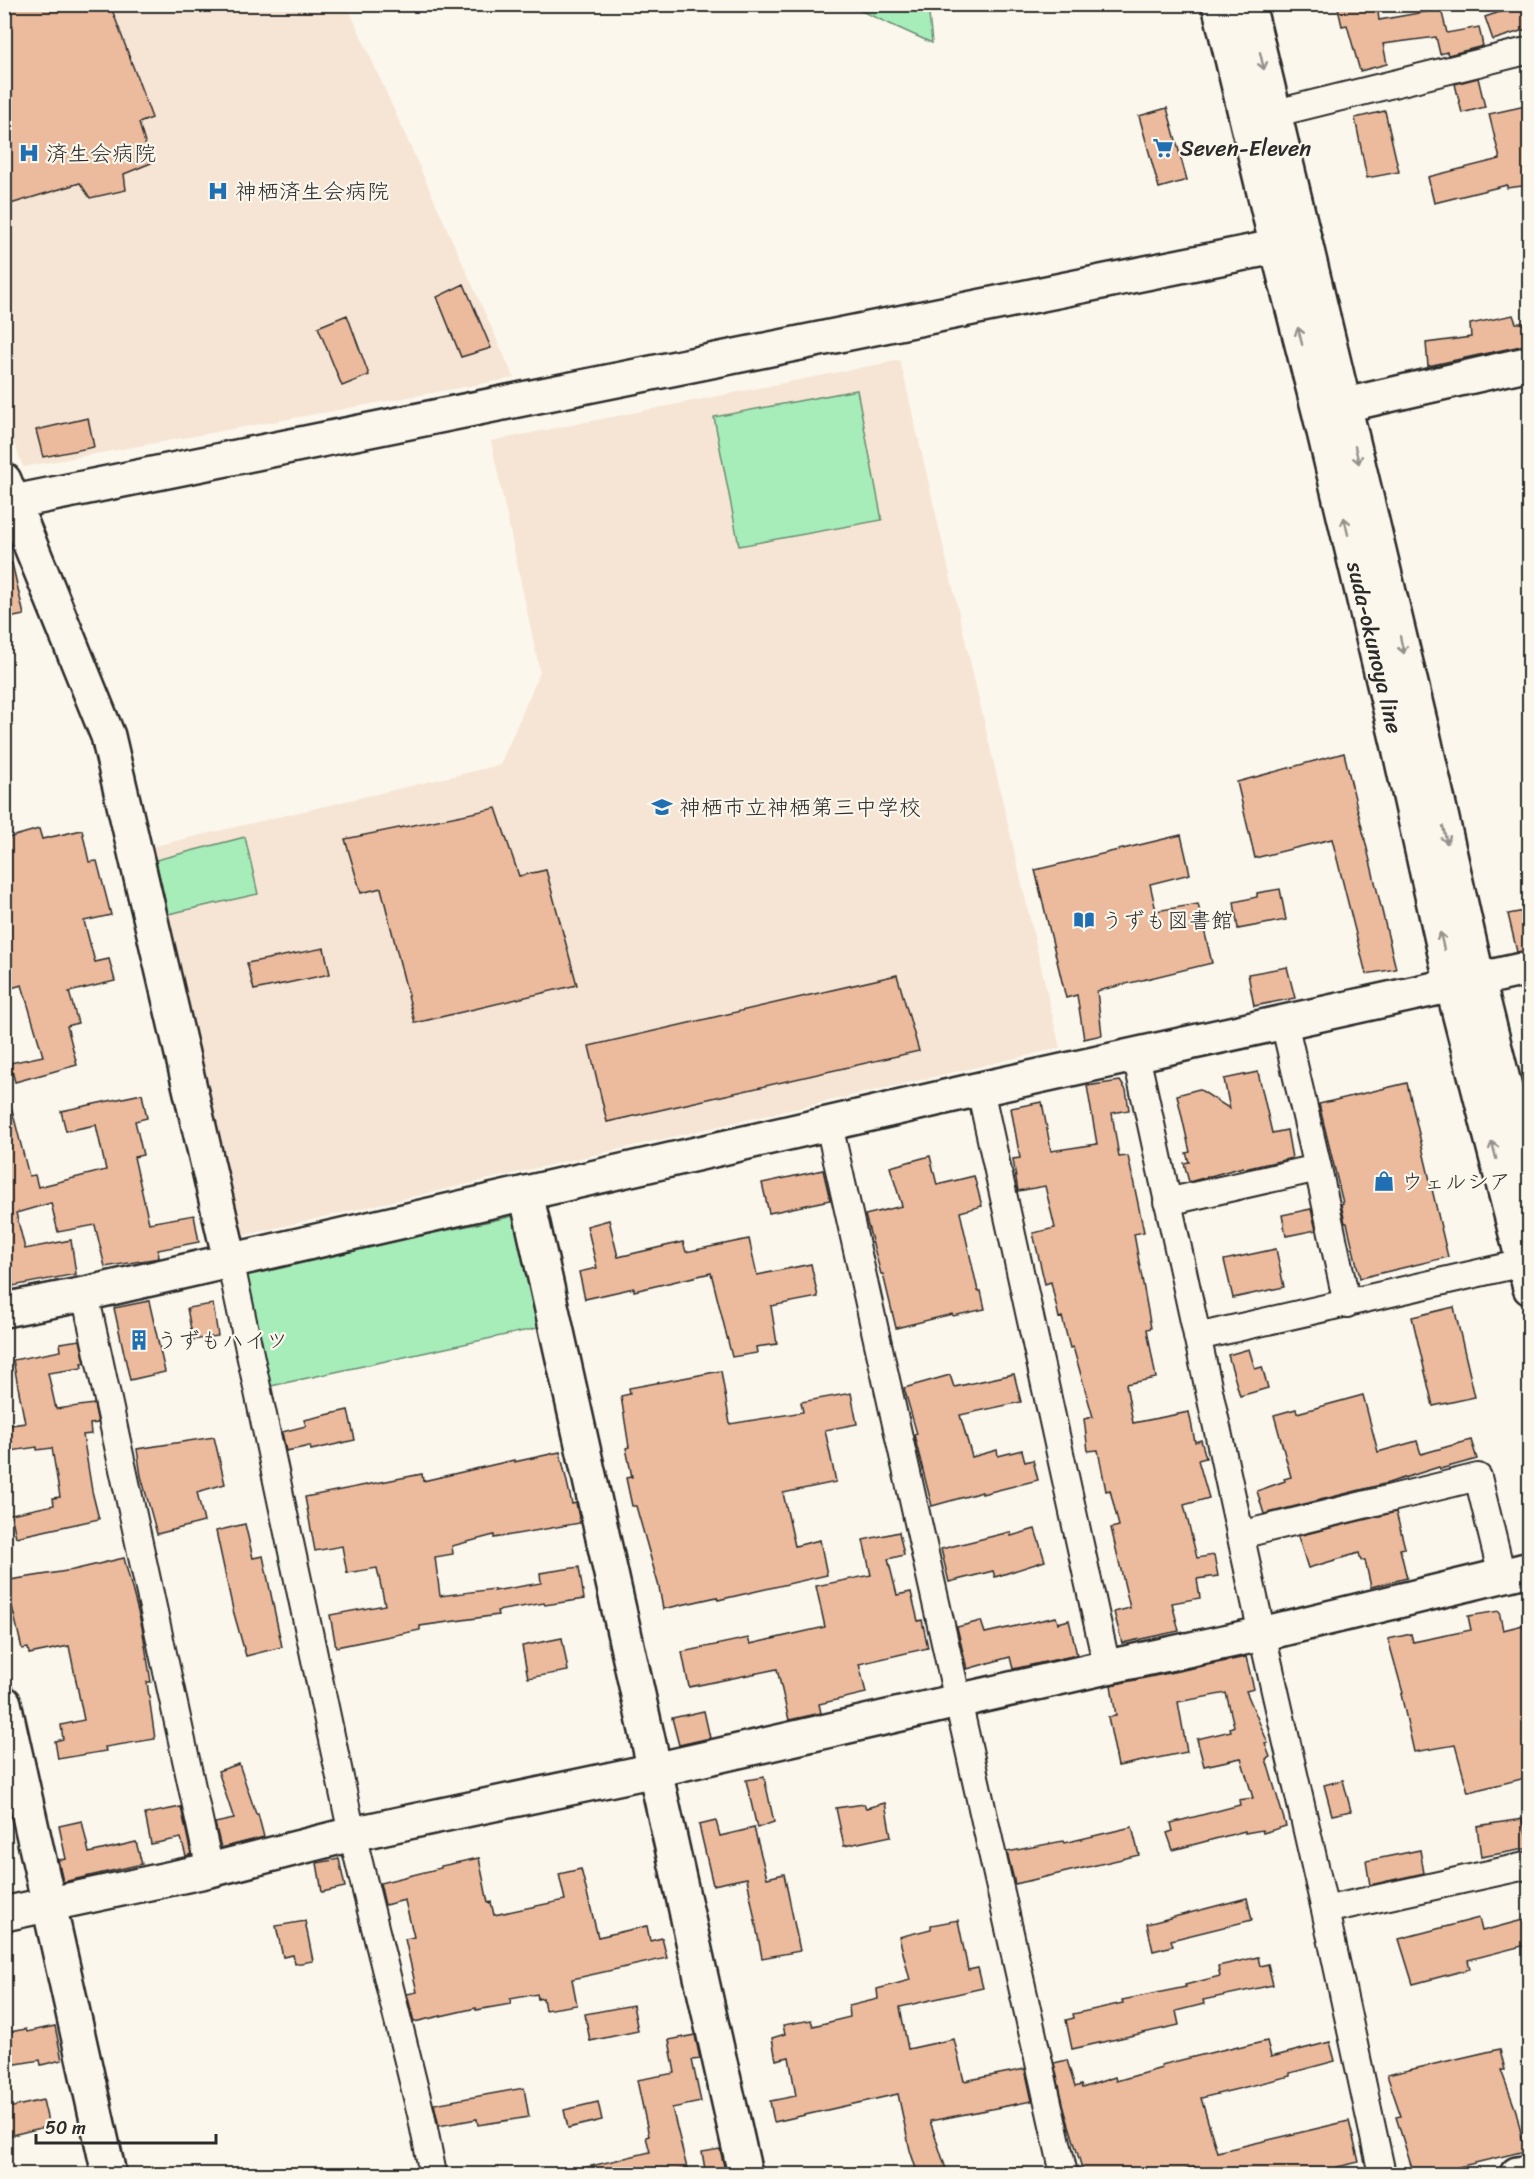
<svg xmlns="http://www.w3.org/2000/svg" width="1534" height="2179" font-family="Sriracha,'Klee One',sans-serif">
  <rect width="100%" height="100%" fill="#fbf7ec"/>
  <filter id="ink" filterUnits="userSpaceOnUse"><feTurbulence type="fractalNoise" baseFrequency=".0167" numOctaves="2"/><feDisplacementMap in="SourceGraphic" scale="12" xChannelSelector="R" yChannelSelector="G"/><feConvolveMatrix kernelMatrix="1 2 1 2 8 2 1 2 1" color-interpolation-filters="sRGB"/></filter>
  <g filter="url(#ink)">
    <path fill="#f6e5d4" d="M 5,5 L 347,5 L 514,378 L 23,467 L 5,418 Z
      M 900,360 L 1060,1048 L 241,1236 L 142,849 L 500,765 L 540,672 L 491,441 Z"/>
    <path fill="#a7edba" stroke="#698c72" stroke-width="1.5" d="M 848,5 L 928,5 L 932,43 Z
      M 857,390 L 882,520 L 739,546 L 714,417 Z
      M 245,837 L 258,894 L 168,914 L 156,860 Z
      M 514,1216 L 538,1328 L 266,1387 L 242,1274 Z"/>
    <path fill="#ecbb9d" stroke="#2b2b2b" stroke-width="1.5" d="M 4,4 L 110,4 L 152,118 L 139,123 L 151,163 L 124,174 L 126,190 L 90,198 L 80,183 L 4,206 Z
      M 1337,4 L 1377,4 L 1379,20 L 1441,9 L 1447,33 L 1479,27 L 1483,46 L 1448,55 L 1447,52 L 1440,54 L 1436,37 L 1383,44 L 1387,64 L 1360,71 L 1347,25 L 1342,26 Z
      M 1523,4 L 1530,4 L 1530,28 L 1493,40 L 1485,17 Z
      M 1478,78 L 1485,107 L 1462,113 L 1455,84 Z
      M 1530,105 L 1530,185 L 1507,188 L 1507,185 L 1434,203 L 1428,177 L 1500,159 L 1489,114 Z
      M 1167,108 L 1187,180 L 1159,188 L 1139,116 Z
      M 1385,111 L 1399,172 L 1367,178 L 1355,118 Z
      M 464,284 L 491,348 L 461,357 L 437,297 Z
      M 347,315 L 369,375 L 342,386 L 318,327 Z
      M 1513,315 L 1516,323 L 1524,323 L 1530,344 L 1428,366 L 1426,343 L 1471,337 L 1470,324 Z
      M 88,418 L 94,447 L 43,457 L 36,430 Z
      M 12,563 L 24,615 L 4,619 L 4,564 Z
      M 1344,753 L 1396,969 L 1366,974 L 1332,839 L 1255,858 L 1237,782 Z
      M 496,808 L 519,876 L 546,870 L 577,985 L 415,1023 L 381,888 L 361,893 L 345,839 Z
      M 39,829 L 42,839 L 82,830 L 89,862 L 97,861 L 111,915 L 84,921 L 95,962 L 109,959 L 115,981 L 69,992 L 78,1023 L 67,1026 L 77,1065 L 15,1082 L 10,1063 L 43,1056 L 22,985 L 4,990 L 4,839 Z
      M 1181,835 L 1190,874 L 1150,884 L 1156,911 L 1198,904 L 1212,963 L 1097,991 L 1102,1035 L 1084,1039 L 1077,995 L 1066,998 L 1035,870 Z
      M 1280,889 L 1286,920 L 1238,929 L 1234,902 L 1257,897 L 1257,893 Z
      M 1530,910 L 1530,950 L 1517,952 L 1508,914 Z
      M 324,948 L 330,974 L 254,990 L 247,963 Z
      M 1287,967 L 1295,998 L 1254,1006 L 1248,974 Z
      M 897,975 L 919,1051 L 607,1122 L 589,1046 Z
      M 1258,1072 L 1272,1133 L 1287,1130 L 1292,1158 L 1244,1169 L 1243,1167 L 1189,1182 L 1184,1163 L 1189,1162 L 1186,1153 L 1190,1152 L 1177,1095 L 1199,1089 L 1230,1109 L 1224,1079 Z
      M 1120,1081 L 1126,1090 L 1129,1110 L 1112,1113 L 1119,1157 L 1128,1156 L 1144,1232 L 1134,1234 L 1151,1328 L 1147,1329 L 1156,1378 L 1126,1384 L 1133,1423 L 1189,1412 L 1195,1442 L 1201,1440 L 1206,1458 L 1198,1460 L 1209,1498 L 1184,1505 L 1197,1558 L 1214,1555 L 1218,1576 L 1197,1579 L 1200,1598 L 1172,1603 L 1179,1631 L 1122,1643 L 1114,1612 L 1130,1608 L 1111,1528 L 1119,1526 L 1110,1490 L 1106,1491 L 1098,1450 L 1088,1451 L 1084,1419 L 1093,1417 L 1073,1347 L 1070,1348 L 1062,1317 L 1059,1318 L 1051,1282 L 1045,1284 L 1033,1233 L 1055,1228 L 1045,1186 L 1018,1191 L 1013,1159 L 1020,1158 L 1011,1108 L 1042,1102 L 1051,1151 L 1097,1144 L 1087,1086 Z
      M 1407,1083 L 1448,1257 L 1360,1278 L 1347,1223 L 1345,1223 L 1341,1204 L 1343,1203 L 1319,1104 Z
      M 142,1094 L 147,1118 L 135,1121 L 143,1155 L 134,1157 L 149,1223 L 194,1215 L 199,1242 L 158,1250 L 159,1258 L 105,1267 L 95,1225 L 58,1232 L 51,1203 L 16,1213 L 25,1249 L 71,1240 L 76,1274 L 13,1286 L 4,1244 L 4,1107 L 11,1106 L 29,1176 L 35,1175 L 38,1187 L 106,1170 L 96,1125 L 66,1131 L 61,1111 Z
      M 930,1156 L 937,1185 L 974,1176 L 982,1206 L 960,1212 L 978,1291 L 981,1291 L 985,1309 L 953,1316 L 952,1314 L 896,1328 L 883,1274 L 881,1274 L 865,1215 L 902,1206 L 890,1167 Z
      M 823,1170 L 830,1200 L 769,1213 L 762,1183 Z
      M 1311,1209 L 1316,1230 L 1286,1236 L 1282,1215 Z
      M 609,1220 L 618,1257 L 683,1242 L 686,1252 L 749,1239 L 757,1275 L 811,1264 L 818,1297 L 771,1306 L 777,1344 L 756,1347 L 757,1353 L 732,1357 L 711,1273 L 634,1291 L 634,1288 L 585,1299 L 579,1272 L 597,1268 L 587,1226 Z
      M 1276,1249 L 1284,1287 L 1233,1298 L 1224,1260 Z
      M 149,1301 L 165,1372 L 130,1380 L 114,1308 Z
      M 213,1304 L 218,1336 L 193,1340 L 187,1308 Z
      M 1454,1307 L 1475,1397 L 1433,1406 L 1412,1317 Z
      M 80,1340 L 85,1363 L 81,1363 L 82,1368 L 48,1373 L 56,1409 L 94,1404 L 98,1423 L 90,1424 L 91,1434 L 83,1435 L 92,1491 L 99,1519 L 16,1537 L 11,1514 L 54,1505 L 53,1498 L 60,1497 L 52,1448 L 37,1450 L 37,1447 L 4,1452 L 4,1426 L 25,1423 L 13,1360 L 61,1351 L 60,1343 Z
      M 1249,1349 L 1255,1369 L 1262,1367 L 1268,1388 L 1240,1396 L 1228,1355 Z
      M 721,1371 L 730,1424 L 803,1412 L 801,1402 L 851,1393 L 857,1424 L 825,1430 L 836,1482 L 783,1493 L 795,1546 L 820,1540 L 827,1575 L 718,1600 L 717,1597 L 663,1609 L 659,1587 L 636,1506 L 632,1506 L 626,1478 L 632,1477 L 626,1448 L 629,1447 L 621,1396 L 630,1394 L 629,1388 Z
      M 1014,1374 L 1021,1402 L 960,1415 L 972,1457 L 997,1450 L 998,1456 L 1022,1450 L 1025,1462 L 1033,1460 L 1038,1480 L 982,1494 L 982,1492 L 932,1506 L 914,1435 L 917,1434 L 904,1388 L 950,1375 L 954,1387 Z
      M 1363,1395 L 1378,1452 L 1417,1441 L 1421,1454 L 1471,1440 L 1477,1459 L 1440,1469 L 1439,1467 L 1388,1483 L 1264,1514 L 1257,1491 L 1285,1481 L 1284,1479 L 1291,1477 L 1274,1415 L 1296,1409 L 1297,1413 Z
      M 348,1410 L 355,1440 L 311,1450 L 310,1446 L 286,1451 L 282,1432 L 306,1426 L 304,1420 Z
      M 214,1437 L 225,1484 L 197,1492 L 204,1522 L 157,1534 L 141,1476 L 137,1449 Z
      M 560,1452 L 572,1504 L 576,1503 L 580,1523 L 494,1538 L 494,1535 L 452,1546 L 453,1554 L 435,1557 L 440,1596 L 494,1589 L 494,1591 L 541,1583 L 540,1573 L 579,1567 L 584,1599 L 545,1605 L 544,1603 L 497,1611 L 498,1615 L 420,1626 L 420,1630 L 336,1647 L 330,1615 L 385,1605 L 377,1568 L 347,1573 L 342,1546 L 315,1551 L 305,1497 L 422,1474 L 423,1481 L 514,1460 L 514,1462 Z
      M 1396,1512 L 1405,1548 L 1400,1549 L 1407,1578 L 1371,1587 L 1365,1560 L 1361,1560 L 1359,1553 L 1308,1568 L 1298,1536 Z
      M 245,1524 L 253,1558 L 263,1556 L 282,1647 L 246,1656 L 233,1610 L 216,1531 Z
      M 1035,1529 L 1045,1561 L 995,1577 L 993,1571 L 949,1582 L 941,1549 L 1010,1532 L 1011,1536 Z
      M 899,1532 L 904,1555 L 888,1559 L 897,1595 L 911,1592 L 918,1621 L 922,1620 L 928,1648 L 859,1664 L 866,1693 L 819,1704 L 821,1713 L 789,1720 L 777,1669 L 689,1687 L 682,1652 L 748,1638 L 750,1644 L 825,1627 L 816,1586 L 871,1575 L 863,1540 Z
      M 124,1558 L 142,1627 L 151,1682 L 147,1682 L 155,1739 L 105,1747 L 106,1751 L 58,1759 L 55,1741 L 63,1739 L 61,1725 L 84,1720 L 69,1646 L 29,1654 L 28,1648 L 22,1649 L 12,1606 L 4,1607 L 4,1581 L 73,1570 Z
      M 1499,1611 L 1503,1630 L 1523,1625 L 1530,1662 L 1530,1777 L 1468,1792 L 1455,1745 L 1414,1752 L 1401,1694 L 1403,1693 L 1388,1639 L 1411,1634 L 1413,1642 L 1471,1630 L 1468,1616 Z
      M 1056,1617 L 1058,1623 L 1069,1620 L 1077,1655 L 1013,1669 L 1010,1657 L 967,1669 L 957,1627 L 981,1621 L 985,1633 Z
      M 562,1638 L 568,1671 L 528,1678 L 522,1646 Z
      M 1246,1657 L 1254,1689 L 1246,1691 L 1268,1743 L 1265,1744 L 1270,1757 L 1266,1759 L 1286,1826 L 1263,1833 L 1262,1830 L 1245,1833 L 1245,1831 L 1173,1850 L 1167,1833 L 1173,1831 L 1171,1823 L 1240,1805 L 1239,1800 L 1253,1798 L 1241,1758 L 1204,1766 L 1197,1739 L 1231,1731 L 1230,1728 L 1234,1726 L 1226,1693 L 1178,1702 L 1187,1752 L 1118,1766 L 1108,1717 L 1116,1716 L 1111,1685 Z
      M 704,1711 L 710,1738 L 679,1745 L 672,1718 Z
      M 239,1764 L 256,1814 L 258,1814 L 264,1837 L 221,1848 L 215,1823 L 234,1819 L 218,1771 Z
      M 764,1777 L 774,1822 L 757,1828 L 746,1780 Z
      M 1343,1780 L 1351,1811 L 1332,1815 L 1324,1785 Z
      M 885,1803 L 891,1836 L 844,1846 L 836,1808 L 864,1804 L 866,1808 Z
      M 181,1807 L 191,1854 L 186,1856 L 181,1838 L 151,1844 L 145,1814 Z
      M 1522,1819 L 1530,1848 L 1481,1857 L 1477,1826 Z
      M 82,1821 L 89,1853 L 136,1842 L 142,1864 L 63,1882 L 58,1860 L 66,1859 L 59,1826 Z
      M 716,1821 L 720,1836 L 754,1828 L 767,1878 L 784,1874 L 800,1951 L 762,1958 L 747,1878 L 713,1885 L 699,1825 Z
      M 1132,1827 L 1139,1855 L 1015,1884 L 1007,1852 L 1063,1841 L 1064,1843 Z
      M 1420,1850 L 1424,1873 L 1370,1885 L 1366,1861 Z
      M 479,1858 L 488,1903 L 491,1902 L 494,1915 L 565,1900 L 559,1874 L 581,1869 L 598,1937 L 647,1926 L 650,1941 L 662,1938 L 667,1958 L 572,1979 L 577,2005 L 545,2010 L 543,1998 L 538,1999 L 537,1994 L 510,1999 L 511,2004 L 476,2010 L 476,2008 L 414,2022 L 407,1994 L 417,1992 L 405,1939 L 414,1937 L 405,1901 L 405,1900 L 385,1905 L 380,1883 L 441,1868 L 441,1866 Z
      M 339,1859 L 345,1887 L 322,1892 L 317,1863 Z
      M 1247,1898 L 1252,1920 L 1171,1940 L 1173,1946 L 1153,1951 L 1147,1924 Z
      M 1479,1918 L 1482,1931 L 1530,1918 L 1530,1944 L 1468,1960 L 1470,1969 L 1413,1984 L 1399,1939 Z
      M 958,1920 L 968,1970 L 978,1968 L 983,1988 L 900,2007 L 908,2049 L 954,2039 L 964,2081 L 1025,2069 L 1032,2101 L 930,2121 L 948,2175 L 918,2175 L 910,2150 L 898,2094 L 774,2122 L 770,2101 L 796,2096 L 789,2057 L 776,2060 L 772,2038 L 785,2034 L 783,2025 L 811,2020 L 813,2026 L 850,2017 L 849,2006 L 878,1999 L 877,1989 L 910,1980 L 899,1937 L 931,1929 L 931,1925 Z
      M 305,1921 L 313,1961 L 295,1964 L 293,1955 L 283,1957 L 276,1926 Z
      M 1258,1957 L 1260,1966 L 1268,1964 L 1273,1985 L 1203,2000 L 1204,2004 L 1176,2011 L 1179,2025 L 1072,2049 L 1066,2020 L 1074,2018 L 1073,2014 L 1123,2003 L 1122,2000 L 1186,1987 L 1185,1985 L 1220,1976 L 1218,1966 Z
      M 633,2005 L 638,2031 L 590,2041 L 585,2014 Z
      M 55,2026 L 62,2060 L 41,2065 L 40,2060 L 4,2066 L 4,2033 L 26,2029 L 27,2032 Z
      M 695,2035 L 700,2059 L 692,2060 L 701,2102 L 672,2108 L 687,2168 L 659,2175 L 588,2175 L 587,2167 L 650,2152 L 646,2137 L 649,2136 L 637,2080 L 675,2073 L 669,2040 Z
      M 1267,2041 L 1271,2057 L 1330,2042 L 1335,2061 L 1290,2073 L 1290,2076 L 1201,2098 L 1217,2152 L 1349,2121 L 1359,2162 L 1337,2167 L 1339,2174 L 1194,2175 L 1193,2168 L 1164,2175 L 1084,2175 L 1065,2112 L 1054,2063 L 1067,2060 L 1075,2087 L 1081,2085 L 1082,2088 L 1115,2077 L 1116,2081 L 1162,2068 L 1161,2065 L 1238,2046 L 1238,2048 Z
      M 1500,2049 L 1505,2070 L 1501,2070 L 1516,2111 L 1525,2151 L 1425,2175 L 1414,2175 L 1396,2117 L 1401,2116 L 1387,2075 Z
      M 524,2088 L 529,2117 L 478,2125 L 477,2119 L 439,2126 L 434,2104 Z
      M 43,2100 L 49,2126 L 4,2137 L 4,2109 Z
      M 598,2102 L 602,2120 L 568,2128 L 564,2110 Z
      M 720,2149 L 726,2175 L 706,2175 L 702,2152 Z"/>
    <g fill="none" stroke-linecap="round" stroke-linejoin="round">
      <g stroke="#2b2b2b" stroke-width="30">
        <path id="street" d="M 1256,118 L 1530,50
          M 1284,1022 L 1318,1168 L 1347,1304
          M 1136,1055 L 1262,1634 L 1325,1910 L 1382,2174
          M 980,1089 L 1107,1667
          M 829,1125 L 1064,2174
          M 1167,1202 L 1318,1168
          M 230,1260 L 352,1834 L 421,2114 L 433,2174
          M 85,1294 L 210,1870
          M 1197,1337 L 1523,1263
          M 1240,1535 L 1478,1477 L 1502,1576
          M 1325,1910 L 1530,1865"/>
      </g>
      <g stroke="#2b2b2b" stroke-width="38">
        <g id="secondary">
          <path id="s1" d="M 1219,4 L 1277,247 L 1319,411 L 1398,743 L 1452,985 L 1530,1288"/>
          <path d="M 1248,4 L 1423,734 L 1478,980 L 1530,1188"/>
          <path d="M 1323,410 L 1530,363"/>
          <path d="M 4,480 L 108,736 L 230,1260"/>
          <path d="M 4,504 L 1304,241"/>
          <path d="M 526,1193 L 745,2174"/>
          <path d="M 4,1310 L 85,1294 L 980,1089 L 1530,968"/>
          <path d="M 4,1703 L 109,2174"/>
          <path d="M 4,1914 L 210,1870 L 352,1834 L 655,1770 L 1107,1667 L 1262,1634 L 1530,1569"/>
          <path d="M 1517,2174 L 1530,2172"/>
        </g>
      </g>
      <use href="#street" stroke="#fbf7ec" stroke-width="26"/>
      <use href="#secondary" stroke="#fbf7ec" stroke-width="33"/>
    </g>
    <defs><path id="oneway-shaft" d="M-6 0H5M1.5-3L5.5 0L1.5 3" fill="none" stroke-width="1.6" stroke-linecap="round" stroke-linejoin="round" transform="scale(1.5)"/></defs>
    <g stroke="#93918c">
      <use href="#oneway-shaft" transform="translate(1262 61) rotate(77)"/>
      <use href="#oneway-shaft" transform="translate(1300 336) rotate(-104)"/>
      <use href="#oneway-shaft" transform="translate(1357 455) rotate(77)"/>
      <use href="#oneway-shaft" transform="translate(1346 526) rotate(-103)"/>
      <use href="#oneway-shaft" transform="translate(1402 645) rotate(77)"/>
      <use href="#oneway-shaft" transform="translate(1445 835) rotate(77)"/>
      <use href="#oneway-shaft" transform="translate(1442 941) rotate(-103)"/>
      <use href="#oneway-shaft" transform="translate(1494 1150) rotate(-104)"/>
    </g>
  </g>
  <defs>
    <g id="supermarket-bare" transform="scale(1.62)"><path d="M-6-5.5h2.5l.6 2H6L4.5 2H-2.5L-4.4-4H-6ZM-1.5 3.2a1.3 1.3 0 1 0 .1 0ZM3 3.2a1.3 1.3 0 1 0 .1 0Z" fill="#1f6fb2" stroke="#fbf7ec" stroke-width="2.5" paint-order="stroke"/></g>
    <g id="hospital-bare" transform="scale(1.62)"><path d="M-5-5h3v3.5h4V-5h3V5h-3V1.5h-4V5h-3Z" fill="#1f6fb2" stroke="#fbf7ec" stroke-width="2.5" paint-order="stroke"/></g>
    <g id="school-bare" transform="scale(1.62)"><path d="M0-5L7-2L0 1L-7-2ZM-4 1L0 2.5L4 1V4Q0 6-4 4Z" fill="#1f6fb2" stroke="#fbf7ec" stroke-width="2.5" paint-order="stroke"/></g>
    <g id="library-bare" transform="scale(1.62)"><path d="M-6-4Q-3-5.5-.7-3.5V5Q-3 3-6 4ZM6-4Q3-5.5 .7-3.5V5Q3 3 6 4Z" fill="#1f6fb2" stroke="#fbf7ec" stroke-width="2.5" paint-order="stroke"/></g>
    <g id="shop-bare" transform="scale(1.62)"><path d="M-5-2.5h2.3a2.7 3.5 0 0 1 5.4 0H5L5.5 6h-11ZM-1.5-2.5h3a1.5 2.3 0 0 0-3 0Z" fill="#1f6fb2" stroke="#fbf7ec" stroke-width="2.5" paint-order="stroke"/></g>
    <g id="building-bare" transform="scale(1.62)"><path d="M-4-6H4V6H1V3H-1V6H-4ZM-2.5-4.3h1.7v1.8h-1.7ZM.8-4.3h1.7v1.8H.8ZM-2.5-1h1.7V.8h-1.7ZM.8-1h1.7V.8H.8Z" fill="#1f6fb2" stroke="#fbf7ec" stroke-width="2.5" paint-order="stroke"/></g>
  </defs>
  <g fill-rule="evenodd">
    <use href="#supermarket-bare" x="1163" y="148"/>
    <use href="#hospital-bare" x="29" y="153"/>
    <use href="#hospital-bare" x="218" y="191"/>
    <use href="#school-bare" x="662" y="807"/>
    <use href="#library-bare" x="1084" y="920"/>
    <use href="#shop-bare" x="1384" y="1181"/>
    <use href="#building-bare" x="139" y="1340"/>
  </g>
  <g text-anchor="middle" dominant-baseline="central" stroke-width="4.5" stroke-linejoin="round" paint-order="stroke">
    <g font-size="22" fill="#2b2b2b" stroke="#fbf7ec" text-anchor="start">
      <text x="1180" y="148">Seven-Eleven</text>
      <text x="46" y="153">済生会病院</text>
      <text x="235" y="191">神栖済生会病院</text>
      <text x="679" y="807">神栖市立神栖第三中学校</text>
      <text x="1101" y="920">うずも図書館</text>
      <text x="1401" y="1181">ウェルシア</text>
      <text x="156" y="1340">うずもハイツ</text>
    </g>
    <g font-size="22" fill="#2b2b2b" stroke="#fbf7ec">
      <text stroke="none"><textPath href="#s1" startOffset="662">suda-okunoya line</textPath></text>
    </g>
  </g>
  <rect width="1534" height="2179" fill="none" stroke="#fbf7ec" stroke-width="24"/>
  <rect x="12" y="12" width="1510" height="2155" fill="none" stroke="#2b2b2b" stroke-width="2" filter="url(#ink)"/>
  <path d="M36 2134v9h180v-9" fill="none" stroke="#2b2b2b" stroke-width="3"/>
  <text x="45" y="2134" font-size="18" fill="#2b2b2b" stroke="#fbf7ec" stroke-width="4.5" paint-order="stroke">50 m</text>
</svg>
